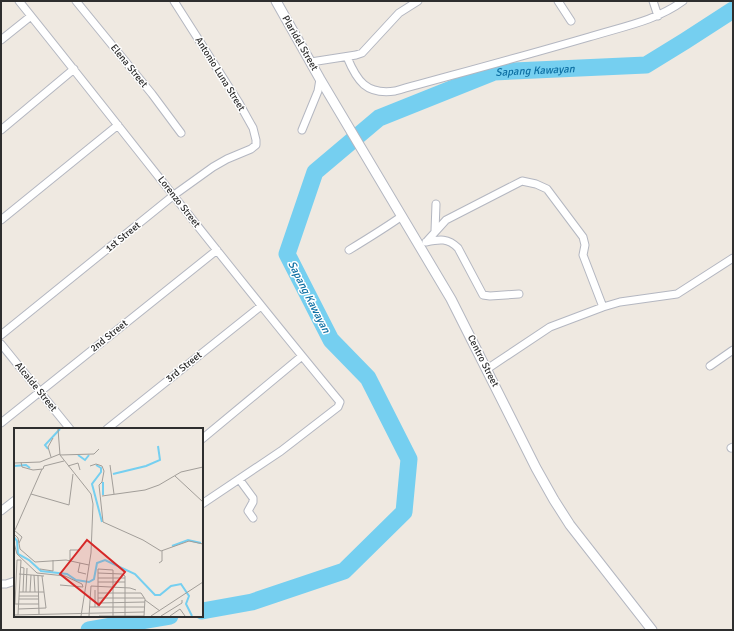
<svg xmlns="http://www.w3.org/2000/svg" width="734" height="631" font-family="Signika,sans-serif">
  <rect width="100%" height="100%" fill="#efe9e1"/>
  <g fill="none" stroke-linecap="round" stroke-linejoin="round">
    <g stroke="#75cff0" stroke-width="17">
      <path id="s1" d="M 202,611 L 252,602 L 344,571 L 404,512 L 409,459 L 368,378 L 331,340 L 287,254 L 315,172 L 379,118 L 494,72 L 646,65 L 685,41 L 733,10"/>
      <path d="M 89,630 L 170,616"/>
    </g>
    <g stroke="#b4b7c1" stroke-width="9">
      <path id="minor" d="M 19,1 C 126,134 230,270 340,402 L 338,407 L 281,451 L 202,504
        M 76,1 L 152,94 L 181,133
        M 558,1 L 571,21
        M 653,1 L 658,16
        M 1,40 L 31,16
        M 347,57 C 357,81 366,95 395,91 C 460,73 524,56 589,37 C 621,27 656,21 683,1
        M 311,62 L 356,55 L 362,53 L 399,13 L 418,1
        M 1,130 L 74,69
        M 302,130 L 318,91 L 320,79
        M 1,220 L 118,125
        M 435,231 L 436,204
        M 427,241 L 446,220 L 522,181 L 536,184 L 547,189 L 583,237 L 585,245 L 583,255 L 603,307
        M 426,242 C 440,239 448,238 458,248 L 483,295 L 490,296 L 519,294
        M 349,250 C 367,239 385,228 402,216
        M 1,335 L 174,195 L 213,167 L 227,159 L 251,149 L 256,145 L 256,140 L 253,128 L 239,103 L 174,1
        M 1,344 L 70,429
        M 710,366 L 733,350
        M 487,369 L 550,327 L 603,307 L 620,302 L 677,294 L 733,258
        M 1,423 L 217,250
        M 107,429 L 261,306
        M 202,439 L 302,356
        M 731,448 L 733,447
        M 239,479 L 253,498 L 253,502 L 248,511 L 253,518
        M 1,511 L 15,500
        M 1,584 L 6,584 L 15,581"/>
    </g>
    <g stroke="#b4b7c1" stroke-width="11">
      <path id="tertiary" d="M 276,1 L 320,79 L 451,299 L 536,468 L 554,500 L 570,525 L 652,630"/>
    </g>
    <use href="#minor" stroke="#fff" stroke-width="7"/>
    <use href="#tertiary" stroke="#fff" stroke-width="9"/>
  </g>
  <g text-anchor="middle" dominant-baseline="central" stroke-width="3" stroke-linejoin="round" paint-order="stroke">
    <g font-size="10" fill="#2e2e2e" stroke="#fff">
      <text transform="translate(300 43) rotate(60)">Plaridel Street</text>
      <text transform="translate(129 66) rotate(51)">Elena Street</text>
      <text transform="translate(220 74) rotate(58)">Antonio Luna Street</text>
      <text transform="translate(179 202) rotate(52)">Lorenzo Street</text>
      <text transform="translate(123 237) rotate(-39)">1st Street</text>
      <text transform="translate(109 336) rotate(-39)">2nd Street</text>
      <text transform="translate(483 361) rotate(63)">Centro Street</text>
      <text transform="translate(184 367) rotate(-39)">3rd Street</text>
      <text transform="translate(36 387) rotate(51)">Alcalde Street</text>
    </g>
    <g font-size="11" font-style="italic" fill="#0d6fa3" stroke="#fff">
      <text stroke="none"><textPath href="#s1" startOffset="861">Sapang Kawayan</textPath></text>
      <text transform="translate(309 297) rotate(63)">Sapang Kawayan</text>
    </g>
  </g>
  <g transform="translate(14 428)">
    <rect width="189" height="189" fill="#efe9e1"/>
    <path fill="none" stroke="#75cff0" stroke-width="2" d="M 34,21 L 31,17 L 46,1M 64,27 L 71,32 L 75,27M 82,37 L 87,40 L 87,44 L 78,56 L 88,94M 0,38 L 12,37 L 16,40M 99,46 L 132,38 L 146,32 L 144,18M 89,54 L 89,67M 0,109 L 3,113 L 4,126 L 15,132 L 27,143 L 53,146 L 62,152 L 75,154 L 80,151 L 83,135 L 91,132 L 121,146 L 141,167 L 146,167 L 157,158 L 167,156 L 175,168 L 172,176 L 178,188M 158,118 L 174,112 L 187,115"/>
    <path fill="none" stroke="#a29e99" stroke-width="1" d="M 44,1 L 46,27 L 77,66 L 79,76 L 77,125 L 67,188M 46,27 L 80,26 L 85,21M 37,29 L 34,19 L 39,10M 7,34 L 8,39 L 19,42 L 29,41 L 30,38 L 50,33M 0,35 L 26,34 L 46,26M 96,37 L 100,66M 54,38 L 64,35 L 66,42M 76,38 L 82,36 L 88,38 L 90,43 L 88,54 L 85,57 L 89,94 L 129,112 L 147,123 L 175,113 L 189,116M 161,48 L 189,74M 17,66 L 55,77 L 59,46M 88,68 L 131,62 L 145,57 L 167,44 L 189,39M 0,102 L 8,109 L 5,115M 1,102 L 28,41M 0,106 L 4,110 L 6,121 L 21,134 L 52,132 L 75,137M 0,115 L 3,126 L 23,145 L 51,148 L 68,156 L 69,159M 7,132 L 3,132 L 1,176 L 25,176M 56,132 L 56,122 L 65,122M 66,135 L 64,144 L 72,146M 145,135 L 148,133 L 148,123M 6,139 L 10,140 L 9,164M 26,141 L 39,143 L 39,132M 84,145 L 108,146 L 111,148 L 111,188M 5,146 L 30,148M 20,147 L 21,164M 24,148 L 25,186M 84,150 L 111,150M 84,154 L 111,154M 46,157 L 69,159M 81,162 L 81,179M 5,164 L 30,164M 12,164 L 13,140M 16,164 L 17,147M 84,165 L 127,165 L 131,171 L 130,188M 5,168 L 25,168M 84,170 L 130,170M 5,171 L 25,171M 131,172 L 146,183M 84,175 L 131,174M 75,179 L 130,179M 84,179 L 84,141 L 99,142 L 99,188M 4,181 L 32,180 L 28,148M 0,187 L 130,184M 4,187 L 7,132M 75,188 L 77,158 L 116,160 L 122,162M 85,188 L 130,188M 137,188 L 189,154M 147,188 L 168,175 L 168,172M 156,188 L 166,181 L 171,188"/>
    <path fill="#d62828" fill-opacity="0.15" stroke="#d62828" stroke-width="2" d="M 73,112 L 111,144 L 85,177 L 46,146 Z"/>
    <rect width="189" height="189" fill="none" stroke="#2e2e2e" stroke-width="2"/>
  </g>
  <rect width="734" height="631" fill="none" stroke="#2e2e2e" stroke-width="4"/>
</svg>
